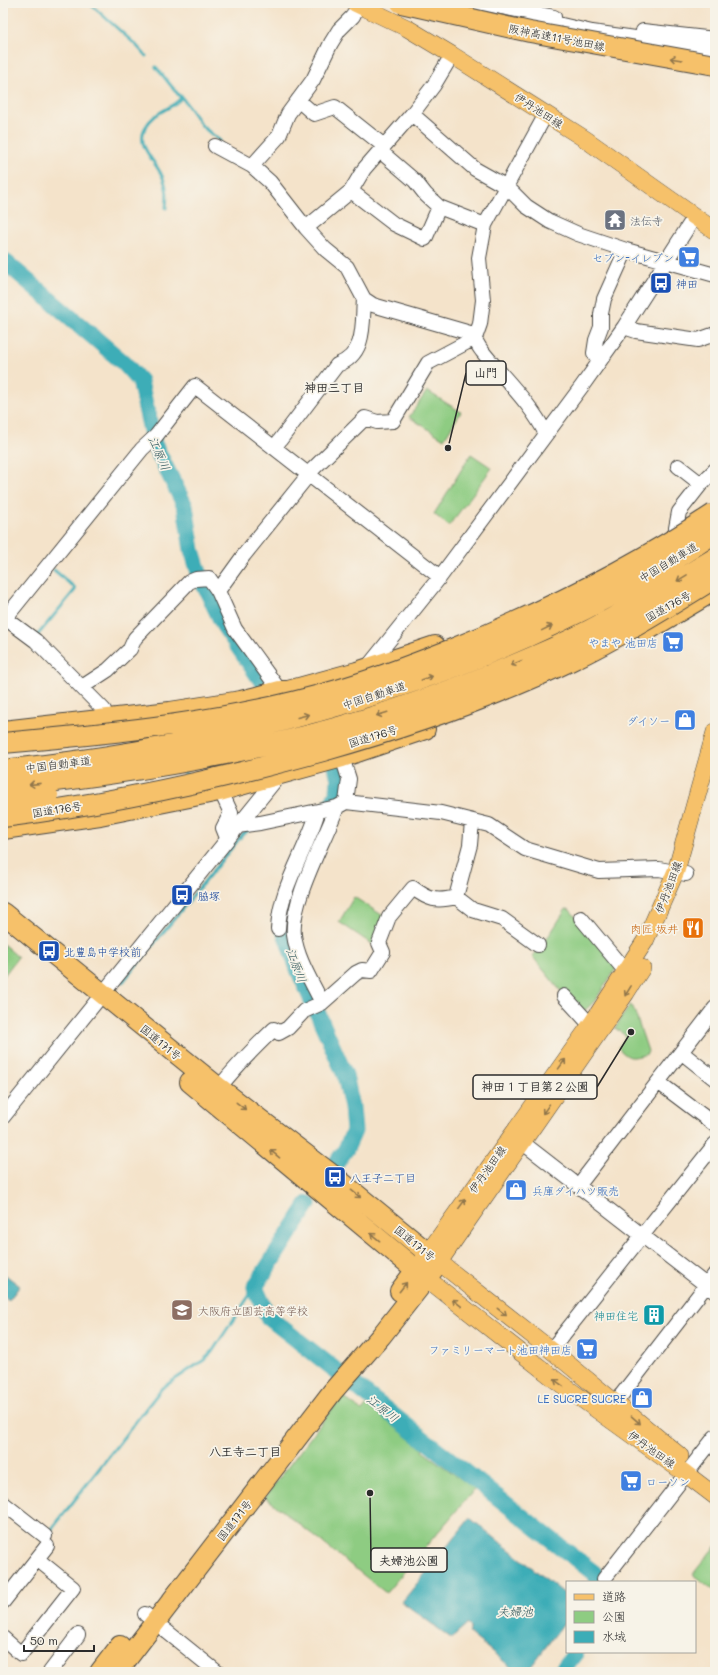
<svg xmlns="http://www.w3.org/2000/svg" width="718" height="1675" font-family="Mali,'Klee One',sans-serif">
  <rect width="100%" height="100%" fill="#f7f3e8"/>
  <filter id="ink" filterUnits="userSpaceOnUse"><feTurbulence type="fractalNoise" baseFrequency=".025" numOctaves="2"/><feDisplacementMap in="SourceGraphic" scale="8" xChannelSelector="R" yChannelSelector="G"/><feConvolveMatrix kernelMatrix="1 2 1 2 8 2 1 2 1" color-interpolation-filters="sRGB"/></filter>
  <filter id="wash" filterUnits="userSpaceOnUse"><feTurbulence type="fractalNoise" baseFrequency=".012" numOctaves="4" result="noise"/><feDisplacementMap in="SourceGraphic" scale="16" xChannelSelector="R" yChannelSelector="G"/><feGaussianBlur stdDeviation="0.9" result="paint"/><feColorMatrix in="noise" values="0 0 0 0 0 0 0 0 0 0 0 0 0 0 0 0 0 1.4 0 .05"/><feComposite in="paint" operator="in"/></filter>
  <g filter="url(#wash)">
    <rect width="100%" height="100%" fill="#f4e3ca"/>
    <path fill="#8ecc82" stroke="#5c7c56" d="M 427,391 L 461,412 L 444,439 L 409,417 Z
      M 471,454 L 492,468 L 449,526 L 434,514 Z
      M 354,897 L 385,917 L 373,945 L 339,922 Z
      M 566,909 L 570,910 L 617,967 L 594,1002 L 584,1011 L 563,994 L 532,956 L 550,934 Z
      M 3,944 L 18,957 L 3,977 Z
      M 630,1005 L 633,1007 L 648,1051 L 647,1054 C 631,1058 630,1060 618,1048 L 626,1036 L 615,1028 Z
      M 342,1396 L 362,1411 L 367,1405 L 423,1449 L 422,1451 L 475,1489 L 386,1593 L 265,1497 Z
      M 715,1546 L 715,1591 L 693,1574 Z"/>
    <path fill="#3cadb7" stroke="#346c71" d="M 3,1273 L 20,1286 L 9,1300 L 3,1296 Z
      M 470,1518 L 565,1594 L 567,1619 L 527,1672 L 517,1672 L 469,1633 L 471,1627 L 467,1624 L 451,1638 L 402,1602 Z"/>
    <g fill="none" stroke-linecap="round" stroke-linejoin="round">
      <path stroke="#3cadb7" stroke-width="3" d="M 89,3 L 136,45 L 146,56
        M 156,67 L 181,98 C 171,110 155,110 145,128 C 135,146 157,162 163,178 C 168,189 167,197 166,208
        M 181,96 L 202,126 L 220,141
        M 36,637 L 75,590 L 75,588 L 54,570
        M 180,770 L 191,777
        M 122,983 L 243,834 L 248,831
        M 48,1534 L 162,1388 L 204,1360 L 212,1352 L 255,1287"/>
      <path stroke="#3cadb7" stroke-width="17" d="M 3,260 L 124,363 L 140,381 L 154,444 L 185,506 L 192,550 L 200,576 L 224,626 L 265,686
        M 336,767 L 339,779 L 338,792 L 324,820 L 288,903 L 284,930 L 298,969 L 345,1075 L 352,1107 L 354,1131 L 346,1149 L 337,1162
        M 308,1204 L 255,1287 L 268,1317 L 594,1573 L 600,1582
        M 561,1672 L 576,1652"/>
    </g>
  </g>
  <g filter="url(#ink)">
    <g fill="none" stroke-linecap="round" stroke-linejoin="round">
      <g stroke="#494743" stroke-width="16">
        <path id="minor" d="M 479,3 L 554,17
          M 519,26 L 553,23 L 592,32 L 715,49
          M 643,31 L 715,39
          M 298,100 L 314,114 L 335,107 L 384,146
          M 412,114 L 475,169 L 507,187 L 526,206 L 549,221 L 578,234 L 626,250 L 715,275
          M 215,146 L 252,166 L 270,182 L 306,228 L 325,249 L 347,267 L 364,299 L 373,305 L 470,333 C 476,339 477,345 482,351 C 504,379 530,402 546,434
          M 380,151 L 415,181 L 426,195 L 439,207 L 485,225
          M 252,166 L 279,136 L 288,114 L 313,80 L 331,43 L 339,30 L 353,16 L 358,5
          M 351,191 L 394,224 L 425,239 L 439,207
          M 306,228 L 351,191 L 364,169 L 412,114 L 434,85 L 452,55
          M 624,327 L 636,331 L 698,340 L 715,334
          M 599,361 L 594,353 L 596,340 L 601,327 L 601,314 L 604,299 L 626,250
          M 274,448 L 337,365 C 367,354 362,323 364,299
          M 678,466 L 701,484
          M 676,528 L 679,512 L 701,484 L 715,470
          M 218,591 L 235,629 L 280,691
          M 5,618 L 36,641 L 104,710
          M 3,621 L 142,449 L 156,436 L 195,386 L 440,577
          M 366,669 L 440,577 L 582,386 L 624,327 L 695,216
          M 82,687 L 108,670 L 130,649 L 135,638 L 189,582 L 196,579 L 209,578 L 218,591 L 244,555 L 314,468 L 365,418 L 377,422 L 393,421 L 428,363 L 475,338 L 480,324 L 483,300 L 479,258 L 485,225 L 546,114
          M 342,757 L 349,779 L 346,802
          M 224,798 L 231,813 L 223,828 L 227,838
          M 472,821 L 470,845 L 456,897 L 473,910 L 502,919 L 538,945
          M 237,826 L 260,823 L 337,807 L 346,802 L 441,813 L 489,825 L 525,849 L 599,871 L 659,869 L 686,874
          M 581,918 L 621,966 L 627,971
          M 278,929 C 280,886 306,852 318,811
          M 564,996 L 585,1019 L 592,1023
          M 322,1003 C 312,982 297,959 294,935 C 290,902 325,840 337,807
          M 681,1052 L 715,1079
          M 658,1082 L 715,1125
          M 219,1088 C 236,1066 253,1049 274,1029 L 279,1033 L 288,1028 L 304,1011 L 322,1003 L 356,973 L 362,970 L 371,971 L 383,952 L 379,943 L 389,917 L 413,888 C 429,900 436,902 456,897
          M 3,1117 L 281,773
          M 523,1143 L 715,1292
          M 578,1186 L 715,1008
          M 551,1350 L 715,1144
          M 609,1411 L 715,1274
          M 3,1503 L 45,1536
          M 604,1579 L 715,1437
          M 3,1602 L 47,1546
          M 145,1614 L 217,1672
          M 3,1638 L 21,1654 L 73,1588 L 37,1559
          M 50,1672 L 78,1635"/>
      </g>
      <g stroke="#494743" stroke-width="18">
        <path id="major" d="M 355,3 L 407,28 L 452,55 L 585,139 L 715,231
          M 715,732 L 676,871 L 645,941 L 592,1023 L 416,1270 L 557,1381 L 686,1474 L 715,1496
          M 642,968 L 626,993 L 439,1262 L 551,1350 L 680,1456"/>
      </g>
      <g stroke="#494743" stroke-width="22">
        <path id="highway" d="M 646,631 L 715,590
          M 3,731 L 170,712 L 241,701 L 280,691 L 288,691 L 357,672 L 435,646
          M 3,829 L 100,815 L 219,791 L 342,757 L 425,729
          M 3,913 L 219,1088 L 335,1177 L 439,1262 L 381,1336 L 333,1391 L 117,1672
          M 190,1082 L 416,1270 L 400,1291
          M 100,1672 L 120,1646"/>
      </g>
      <use href="#minor" stroke="#fff" stroke-width="14"/>
      <use href="#major" stroke="#f6c16b" stroke-width="17"/>
      <use href="#highway" stroke="#f6c16b" stroke-width="20"/>
      <g stroke="#494743" stroke-width="22" stroke-linecap="butt">
        <path id="highway-bridge" d="M 401,3 L 530,32 L 715,65
          M 3,743 C 115,733 229,722 337,690 C 376,679 414,664 452,649 C 544,612 632,568 715,513
          M 3,770 C 254,743 504,676 715,533
          M 5,787 C 99,777 193,763 285,741 C 377,719 467,686 553,648 C 609,622 662,590 715,558
          M 3,802 L 48,795
          M 3,817 C 112,803 218,780 323,751 C 407,727 491,699 570,661 C 620,637 668,607 715,578"/>
      </g>
      <use href="#highway-bridge" stroke="#f6c16b" stroke-width="20"/>
    </g>
    <defs><path id="oneway-shaft" d="M-6 0H5M1.5-3L5.5 0L1.5 3" fill="none" stroke-width="1.6" stroke-linecap="round" stroke-linejoin="round"/></defs>
    <g stroke="#90764b">
      <use href="#oneway-shaft" transform="translate(676 59) rotate(-171)"/>
      <use href="#oneway-shaft" transform="translate(682 578) rotate(149)"/>
      <use href="#oneway-shaft" transform="translate(547 628) rotate(-26)"/>
      <use href="#oneway-shaft" transform="translate(516 663) rotate(157)"/>
      <use href="#oneway-shaft" transform="translate(427 678) rotate(-19)"/>
      <use href="#oneway-shaft" transform="translate(382 714) rotate(163)"/>
      <use href="#oneway-shaft" transform="translate(303 716) rotate(-15)"/>
      <use href="#oneway-shaft" transform="translate(35 784) rotate(174)"/>
      <use href="#oneway-shaft" transform="translate(628 991) rotate(122)"/>
      <use href="#oneway-shaft" transform="translate(562 1064) rotate(-54)"/>
      <use href="#oneway-shaft" transform="translate(241 1106) rotate(38)"/>
      <use href="#oneway-shaft" transform="translate(546 1109) rotate(125)"/>
      <use href="#oneway-shaft" transform="translate(275 1154) rotate(-140)"/>
      <use href="#oneway-shaft" transform="translate(356 1194) rotate(39)"/>
      <use href="#oneway-shaft" transform="translate(462 1204) rotate(-54)"/>
      <use href="#oneway-shaft" transform="translate(375 1237) rotate(-141)"/>
      <use href="#oneway-shaft" transform="translate(403 1287) rotate(-52)"/>
      <use href="#oneway-shaft" transform="translate(457 1303) rotate(-142)"/>
      <use href="#oneway-shaft" transform="translate(502 1312) rotate(38)"/>
      <use href="#oneway-shaft" transform="translate(559 1383) rotate(-144)"/>
      <use href="#oneway-shaft" transform="translate(636 1420) rotate(41)"/>
    </g>
  </g>
  <defs>
    <g id="temple-square" transform="scale(1.15)"><rect x="-9" y="-9" width="18" height="18" rx="4" fill="#6b7280" stroke="#f7f3e8"/><path d="M0-6L5-2H3V0L6.5 2.5H4V6H1.5V3h-3V6H-4V2.5H-6.5L-3 0V-2H-5Z" fill="#fff"/></g>
    <g id="supermarket-square" transform="scale(1.15)"><rect x="-9" y="-9" width="18" height="18" rx="4" fill="#3f7fe0" stroke="#f7f3e8"/><path d="M-6-5.5h2.5l.6 2H6L4.5 2H-2.5L-4.4-4H-6ZM-1.5 3.2a1.3 1.3 0 1 0 .1 0ZM3 3.2a1.3 1.3 0 1 0 .1 0Z" fill="#fff"/></g>
    <g id="bus-square" transform="scale(1.15)"><rect x="-9" y="-9" width="18" height="18" rx="4" fill="#1a4fb4" stroke="#f7f3e8"/><path d="M-5-6H5V4H4V6H2V4H-2V6H-4V4H-5ZM-3.5-4V0h7V-4ZM-3.5 1.2v1.5H-2V1.2ZM2 1.2v1.5H3.5V1.2Z" fill="#fff"/></g>
    <g id="shop-square" transform="scale(1.15)"><rect x="-9" y="-9" width="18" height="18" rx="4" fill="#3f7fe0" stroke="#f7f3e8"/><path d="M-5-2.5h2.3a2.7 3.5 0 0 1 5.4 0H5L5.5 6h-11ZM-1.5-2.5h3a1.5 2.3 0 0 0-3 0Z" fill="#fff"/></g>
    <g id="restaurant-square" transform="scale(1.15)"><rect x="-9" y="-9" width="18" height="18" rx="4" fill="#e8710a" stroke="#f7f3e8"/><path d="M-5-6h1v4h1v-4h1v4h1v-4h1v5L-1.5 .5V6h-2V.5L-5-1ZM5-6V6H3V1.5H1.5Q1.5-4 5-6Z" fill="#fff"/></g>
    <g id="school-square" transform="scale(1.15)"><rect x="-9" y="-9" width="18" height="18" rx="4" fill="#8d6e63" stroke="#f7f3e8"/><path d="M0-5L7-2L0 1L-7-2ZM-4 1L0 2.5L4 1V4Q0 6-4 4Z" fill="#fff"/></g>
    <g id="building-square" transform="scale(1.15)"><rect x="-9" y="-9" width="18" height="18" rx="4" fill="#0f9aa8" stroke="#f7f3e8"/><path d="M-4-6H4V6H1V3H-1V6H-4ZM-2.5-4.3h1.7v1.8h-1.7ZM.8-4.3h1.7v1.8H.8ZM-2.5-1h1.7V.8h-1.7ZM.8-1h1.7V.8H.8Z" fill="#fff"/></g>
  </defs>
  <g fill-rule="evenodd">
    <use href="#temple-square" x="615" y="220"/>
    <use href="#supermarket-square" x="689" y="257"/>
    <use href="#bus-square" x="661" y="283"/>
    <use href="#supermarket-square" x="673" y="642"/>
    <use href="#shop-square" x="685" y="720"/>
    <use href="#bus-square" x="182" y="895"/>
    <use href="#restaurant-square" x="693" y="928"/>
    <use href="#bus-square" x="49" y="951"/>
    <use href="#bus-square" x="335" y="1177"/>
    <use href="#shop-square" x="516" y="1190"/>
    <use href="#school-square" x="182" y="1310"/>
    <use href="#building-square" x="654" y="1315"/>
    <use href="#supermarket-square" x="587" y="1349"/>
    <use href="#shop-square" x="642" y="1398"/>
    <use href="#supermarket-square" x="631" y="1481"/>
  </g>
  <g text-anchor="middle" dominant-baseline="central" stroke-width="3.5" stroke-linejoin="round" paint-order="stroke">
    <g font-size="11" fill="#2b2b2b" stroke="#f7f3e8">
      <text transform="translate(557 37) rotate(11)">阪神高速11号池田線</text>
      <text transform="translate(539 110) rotate(33)">伊丹池田線</text>
      <text transform="translate(668 562) rotate(-31)">中国自動車道</text>
      <text transform="translate(668 606) rotate(-30)">国道176号</text>
      <text transform="translate(374 695) rotate(-18)">中国自動車道</text>
      <text transform="translate(373 736) rotate(-17)">国道176号</text>
      <text transform="translate(58 764) rotate(-7)">中国自動車道</text>
      <text transform="translate(57 809) rotate(-9)">国道176号</text>
      <text transform="translate(668 887) rotate(-69)">伊丹池田線</text>
      <text transform="translate(161 1042) rotate(39)">国道171号</text>
      <text transform="translate(487 1169) rotate(-54)">伊丹池田線</text>
      <text transform="translate(415 1243) rotate(39)">国道171号</text>
      <text transform="translate(652 1449) rotate(36)">伊丹池田線</text>
      <text transform="translate(234 1520) rotate(-52)">国道171号</text>
    </g>
    <g font-size="11" fill="#5b616d" stroke="#f7f3e8" text-anchor="start">
      <text x="630" y="220">法伝寺</text>
    </g>
    <g font-size="11" fill="#366cbe" stroke="#f7f3e8" text-anchor="end">
      <text x="674" y="257">セブン-イレブン</text>
      <text x="658" y="642">やまや 池田店</text>
      <text x="670" y="720">ダイソー</text>
      <text x="532" y="1190" text-anchor="start">兵庫ダイハツ販売</text>
      <text x="572" y="1349">ファミリーマート池田神田店</text>
      <text x="626" y="1398">LE SUCRE SUCRE</text>
      <text x="646" y="1481" text-anchor="start">ローソン</text>
    </g>
    <g font-size="11" fill="#164399" stroke="#f7f3e8" text-anchor="start">
      <text x="676" y="283">神田</text>
      <text x="198" y="895">脇塚</text>
      <text x="64" y="951">北豊島中学校前</text>
      <text x="350" y="1177">八王子二丁目</text>
    </g>
    <g font-size="11" fill="#c56008" stroke="#f7f3e8" text-anchor="end">
      <text x="678" y="928">肉匠 坂井</text>
    </g>
    <g font-size="11" fill="#785e54" stroke="#f7f3e8" text-anchor="start">
      <text x="198" y="1310">大阪府立園芸高等学校</text>
    </g>
    <g font-size="11" fill="#0d838f" stroke="#f7f3e8" text-anchor="end">
      <text x="638" y="1315">神田住宅</text>
    </g>
    <g font-size="12" font-weight="bold" fill="#2b2b2b" stroke="#f7f3e8">
      <text x="334" y="387">神田三丁目</text>
      <text x="245" y="1451">八王寺二丁目</text>
    </g>
    <g font-size="12" font-style="italic" fill="#31585c" stroke="#f7f3e8">
      <text transform="translate(160 453) rotate(67)">江原川</text>
      <text transform="translate(297 965) rotate(69)">江原川</text>
      <text transform="translate(383 1408) rotate(38)">江原川</text>
      <text x="515" y="1611">夫婦池</text>
    </g>
  </g>
  <path fill="none" stroke="#2b2b2b" stroke-width="1.5" d="M448 448L466 373M631 1032L597 1087M370 1493L371 1560"/>
  <g fill="#2b2b2b" stroke="#f7f3e8" stroke-width="1.5">
    <circle cx="448" cy="448" r="4"/>
    <circle cx="631" cy="1032" r="4"/>
    <circle cx="370" cy="1493" r="4"/>
  </g>
  <g fill="#f7f3e8" stroke="#2b2b2b" stroke-width="1.5">
    <rect x="466" y="361" width="40" height="24" rx="4"/>
    <rect x="473" y="1075" width="124" height="24" rx="4"/>
    <rect x="371" y="1548" width="76" height="24" rx="4"/>
  </g>
  <g font-size="12" text-anchor="middle" font-weight="bold" fill="#2b2b2b">
    <text x="486" y="377">山門</text>
    <text x="535" y="1091">神田１丁目第２公園</text>
    <text x="409" y="1565">夫婦池公園</text>
  </g>
  <rect width="718" height="1675" fill="none" stroke="#f7f3e8" stroke-width="16"/>
  <rect x="566" y="1581" width="130" height="72" fill="#f7f3e8" stroke="#a5a39c"/>
  <rect x="574" y="1594" width="20" height="6" fill="#f6c16b" stroke="#a5a39c"/>
  <text x="602" y="1601" font-size="12" fill="#2b2b2b">道路</text>
  <rect x="574" y="1611" width="20" height="12" fill="#8ecc82" stroke="#a5a39c"/>
  <text x="602" y="1621" font-size="12" fill="#2b2b2b">公園</text>
  <rect x="574" y="1631" width="20" height="12" fill="#3cadb7" stroke="#a5a39c"/>
  <text x="602" y="1641" font-size="12" fill="#2b2b2b">水域</text>
  <path d="M24 1645v6h70v-6" fill="none" stroke="#2b2b2b" stroke-width="2"/>
  <text x="30" y="1645" font-size="12" fill="#2b2b2b" stroke="#f7f3e8" stroke-width="3" paint-order="stroke">50 m</text>
</svg>
